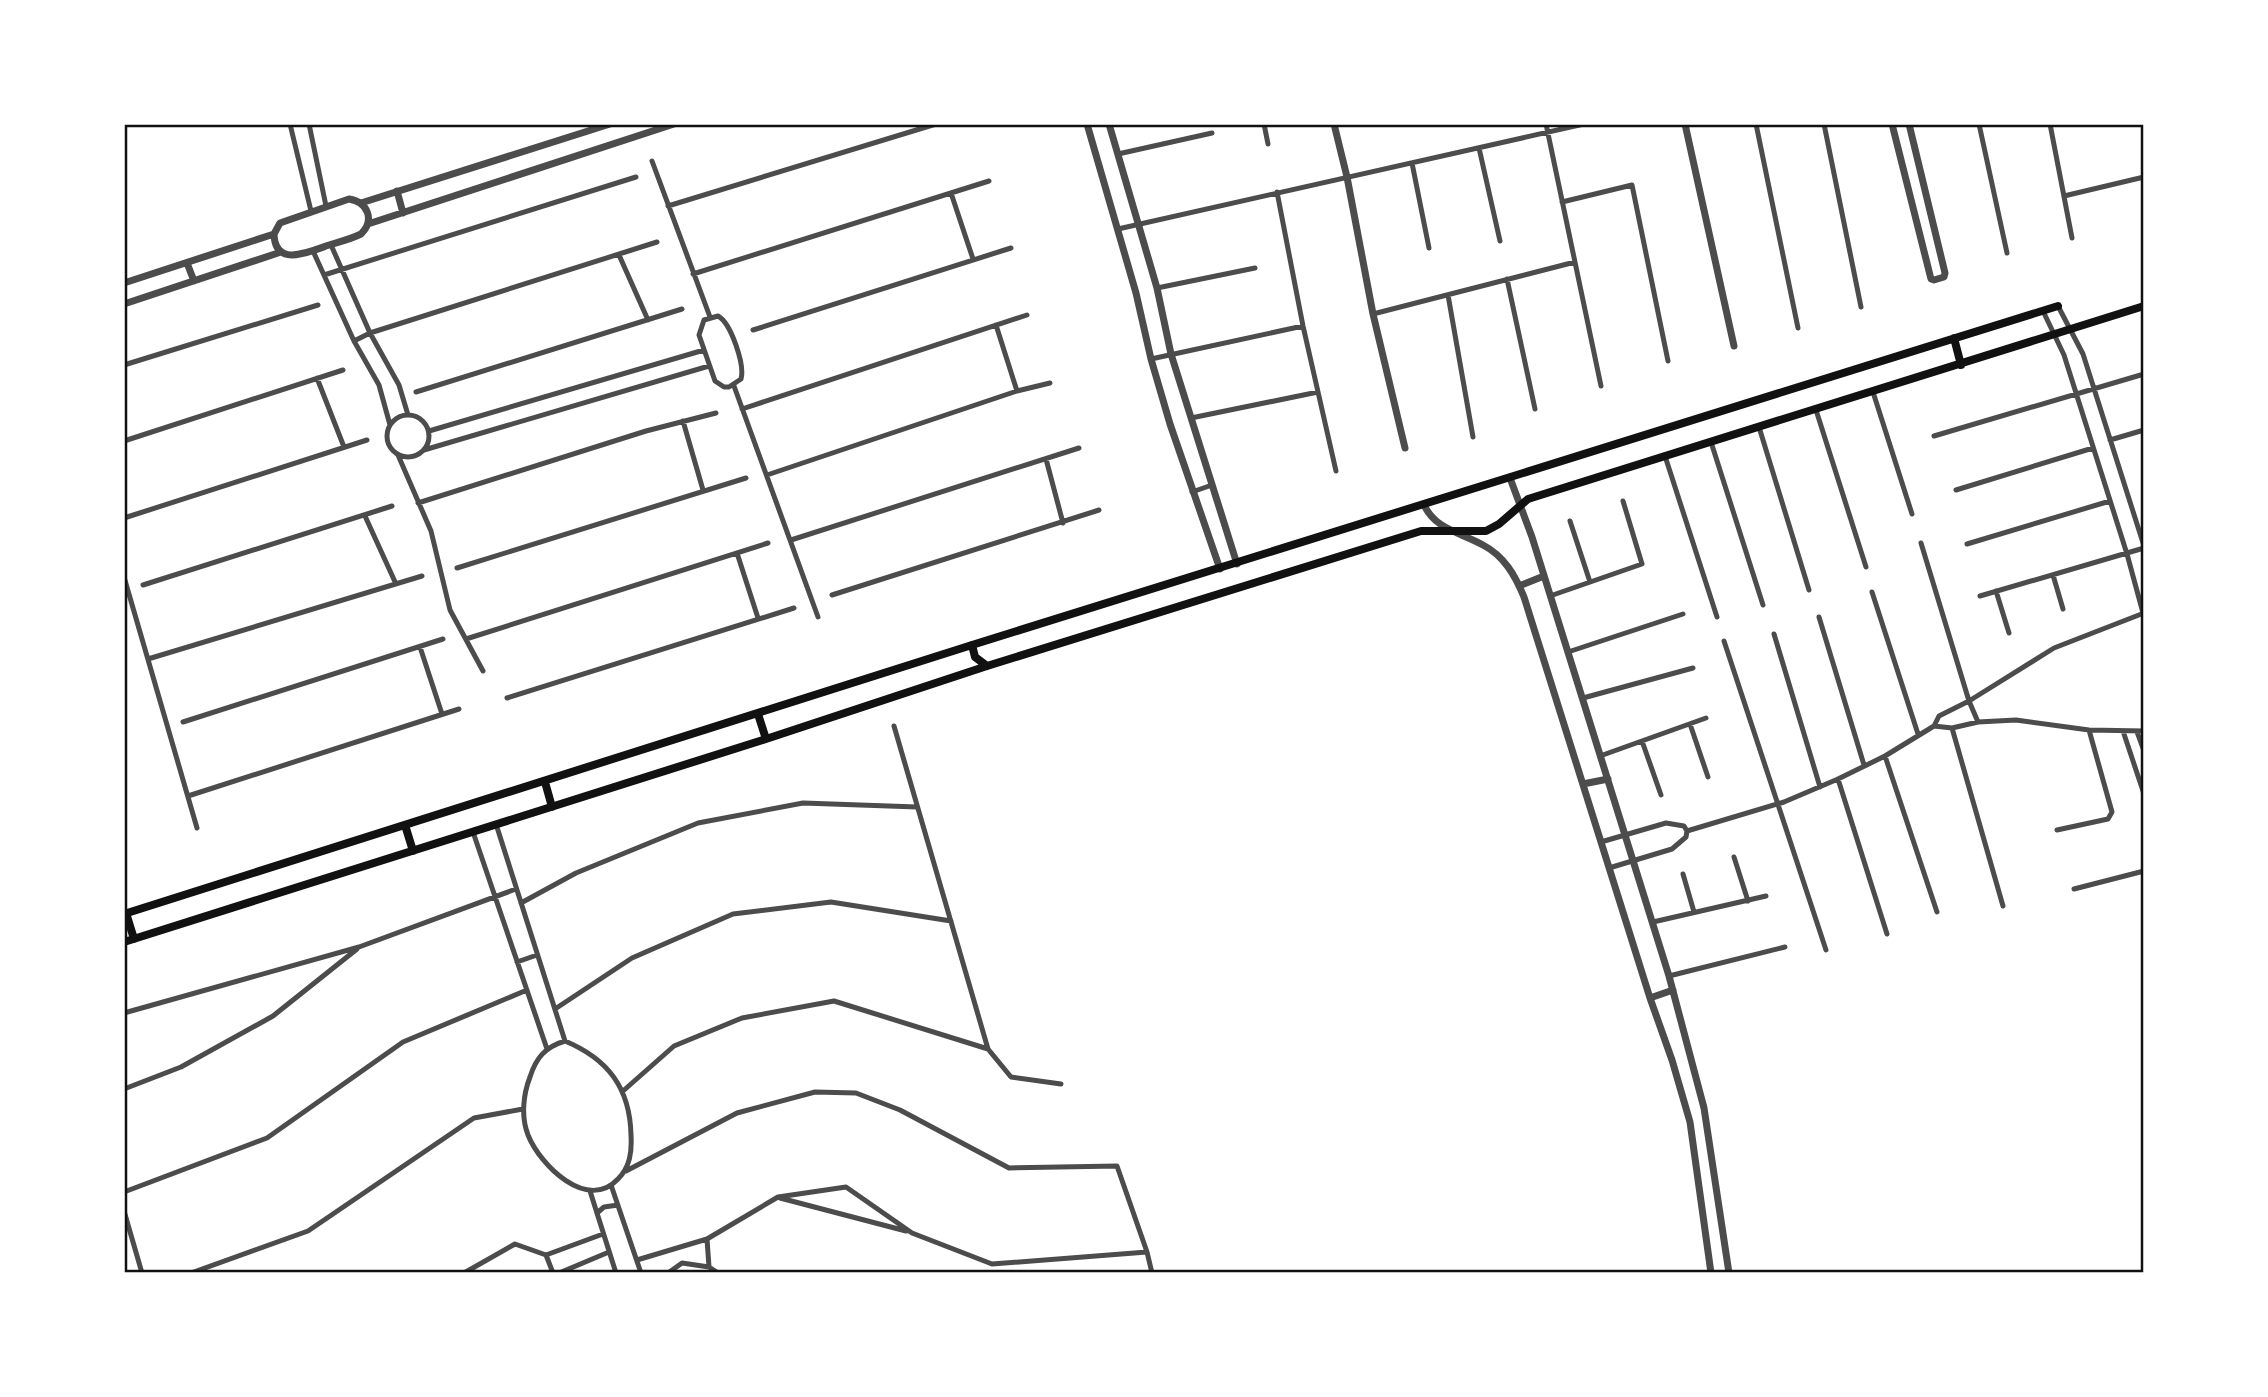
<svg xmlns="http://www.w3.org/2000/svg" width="2268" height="1397" font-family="Helvetica,sans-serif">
  <rect width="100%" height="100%" fill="#fff"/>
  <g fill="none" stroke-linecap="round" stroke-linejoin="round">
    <path stroke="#4c4c4c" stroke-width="5" d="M 290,124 L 311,211
      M 309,124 L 326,206
      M 1264,124 L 1268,144
      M 1546,124 L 1601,386
      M 1756,124 L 1798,328
      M 1824,124 L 1861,307
      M 1979,124 L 2007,253
      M 2050,124 L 2072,238
      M 1479,148 L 1500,241
      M 1118,154 L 1212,133
      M 652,161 L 710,317
      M 1412,163 L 1429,248
      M 1277,192 L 1303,326 L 1336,471
      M 951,193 L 973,259
      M 2064,196 L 2144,177
      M 1562,202 L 1632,185 L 1668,361
      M 668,206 L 936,124
      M 1118,229 L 1584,124
      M 331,245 L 370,333 L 399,385 L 408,415
      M 313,251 L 354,341 L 379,385 L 390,425
      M 619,255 L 648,320
      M 693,274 L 989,181
      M 324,275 L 636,177
      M 1507,279 L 1535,409
      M 1157,288 L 1255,268
      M 1448,295 L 1473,437
      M 2058,306 L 2083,354 L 2144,546
      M 2043,311 L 2064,355 L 2127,554 L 2143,613
      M 1373,314 L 1575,262
      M 718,316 C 731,323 745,365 741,379 L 729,387 L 724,387 L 715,381 L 699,335 L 704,320 Z
      M 996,325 L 1017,391
      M 753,330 L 1011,248
      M 354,341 L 370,333 L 657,242
      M 1151,359 L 1303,326
      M 124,365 L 318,305
      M 317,378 L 344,447
      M 734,386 L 818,617
      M 416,392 L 682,309
      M 1873,392 L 1912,514
      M 742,409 L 1027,315
      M 1816,410 L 1866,567
      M387 436a21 21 0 1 1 42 0a21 21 0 1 1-42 0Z
      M 1191,418 L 1318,392
      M 683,421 L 703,490
      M 1759,427 L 1809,590
      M 429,431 L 704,350
      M 1934,436 L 2144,374
      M 2110,440 L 2144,430
      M 124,441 L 343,370
      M 1711,442 L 1763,605
      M 424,450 L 709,366
      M 398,455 L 431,531 L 450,610 L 483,671
      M 1665,456 L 1717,617
      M 1046,459 L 1063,523
      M 767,475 L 1017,391 L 1050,383
      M 1956,490 L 2093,448
      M 1192,492 L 1212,485
      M 418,503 L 646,431 L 716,413
      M 365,516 L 396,584
      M 124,518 L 367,440
      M 1570,521 L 1590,582
      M 791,540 L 1079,448
      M 1921,543 L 1969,701 L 1978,722
      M 1967,544 L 2110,501
      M 737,553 L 758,618
      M 457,568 L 746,478
      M 2053,575 L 2063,609
      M 124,577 L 197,828
      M 143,585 L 392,506
      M 1996,591 L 2009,633
      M 1872,592 L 1918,734
      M 832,595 L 1099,510
      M 1550,596 L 1642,564 L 1623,501
      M 1980,596 L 2144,548
      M 1819,617 L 1864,765
      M 1774,634 L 1820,787
      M 466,639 L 768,543
      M 1724,641 L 1826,950
      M 420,647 L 442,714
      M 1568,652 L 1683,614
      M 148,659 L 422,576
      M 507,698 L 794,608
      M 1583,698 L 1693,668
      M 183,722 L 443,639
      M 1690,724 L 1708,777
      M 894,726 L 988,1049
      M 1934,726 L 1939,716 L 1969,701 L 2054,648 L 2144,613
      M 1952,728 L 2003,906
      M 2123,731 L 2144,794
      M 2137,732 L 2144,751
      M 1642,741 L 1661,795
      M 1600,756 L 1706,718
      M 1885,756 L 1937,912
      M 1838,779 L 1887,934
      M 188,796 L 459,709
      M 496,824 L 565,1041
      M 2057,830 L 2108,819 L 2112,812 L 2089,730
      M 1687,831 L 1784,802 L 1838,779 L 1885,756 L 1934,726 L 1952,728 L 1978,722 L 2016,720 L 2089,730 L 2144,731
      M 473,832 L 547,1049
      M 1601,842 L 1666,823 L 1684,826 L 1687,831
      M 1734,857 L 1748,901
      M 1609,868 L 1672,849 L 1686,837 L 1687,831
      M 1683,874 L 1694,912
      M 2074,889 L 2144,871
      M 521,903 L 576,873 L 698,823 L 803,803 L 917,807
      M 1653,922 L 1766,896
      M 517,962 L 537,955
      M 1669,976 L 1785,947
      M 555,1009 L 632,958 L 733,914 L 831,902 L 951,921
      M 124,1013 L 359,947 L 516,889
      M 565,1041 C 608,1059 630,1088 631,1135 C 632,1152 630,1167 618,1179 C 587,1212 540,1165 528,1135 C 521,1117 523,1095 530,1077 C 536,1058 545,1047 565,1041 Z
      M 124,1089 L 181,1067 L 273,1016 L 357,949
      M 623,1091 L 674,1046 L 742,1018 L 834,1001 L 988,1049 L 1011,1077 L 1061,1084
      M 626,1171 L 737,1113 L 815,1092 L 856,1093 L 900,1110 L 1009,1168 L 1117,1166 L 1147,1252 L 1152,1273
      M 611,1185 L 641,1273
      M 590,1191 L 616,1273
      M 124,1192 L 267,1138 L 403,1042 L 527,990
      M 780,1198 L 906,1231
      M 124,1211 L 142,1273
      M 597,1213 L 604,1207 L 618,1205
      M 546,1255 L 603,1234
      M 637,1260 L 707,1239
      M 191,1273 L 308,1231 L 474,1118 L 523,1109
      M 464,1273 L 515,1244 L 546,1255 L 553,1273
      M 559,1273 L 609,1252
      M 668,1273 L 682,1263 L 709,1267
      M 718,1273 L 709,1267 L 707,1239 L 778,1197 L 846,1187 L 912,1233 L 992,1264 L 1147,1252"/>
    <path stroke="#4c4c4c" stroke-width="7" d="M 1087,124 L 1136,293 L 1151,359 L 1170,424 L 1220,569
      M 1109,124 L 1157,288 L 1171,354 L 1237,564
      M 1334,124 L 1347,177 L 1373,314 L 1405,448
      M 1685,124 L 1734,346
      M 1892,124 L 1931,279 L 1934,280 L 1944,277 L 1945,273 L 1909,124
      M 397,191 L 403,213
      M 349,199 C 368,202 375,220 361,234 C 351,239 339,242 329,245 C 309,252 275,268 274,234 L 280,223 Z
      M 361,203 L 610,124
      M 368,224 L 674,124
      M 187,263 L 194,281
      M 124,283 L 274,234
      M 124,304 L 281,252
      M 1510,478 L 1532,537 L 1669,976 L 1704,1108 L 1729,1273
      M 1424,505 C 1436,530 1460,532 1483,545 C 1504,556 1515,575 1524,597 L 1650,998 L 1672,1060 L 1690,1122 L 1711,1273
      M 1519,586 L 1544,576
      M 1583,784 L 1608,779
      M 1650,998 L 1673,990"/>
    <path stroke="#111" stroke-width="8" d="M 1954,338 L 1961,365
      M 972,645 L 975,657 L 987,666
      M 758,714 L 766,739
      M 545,782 L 552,807
      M 405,825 L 413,851
      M 126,913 L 134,939
      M 124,914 L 972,645 L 2058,306
      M 124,942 L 766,739 L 987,666 L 1421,531 L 1486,531 L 1499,524 L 1528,499 L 2144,306"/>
  </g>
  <rect width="2268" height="1397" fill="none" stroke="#ffffff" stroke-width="252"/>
  <rect x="126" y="126" width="2016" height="1145" fill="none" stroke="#111" stroke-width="2.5"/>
</svg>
